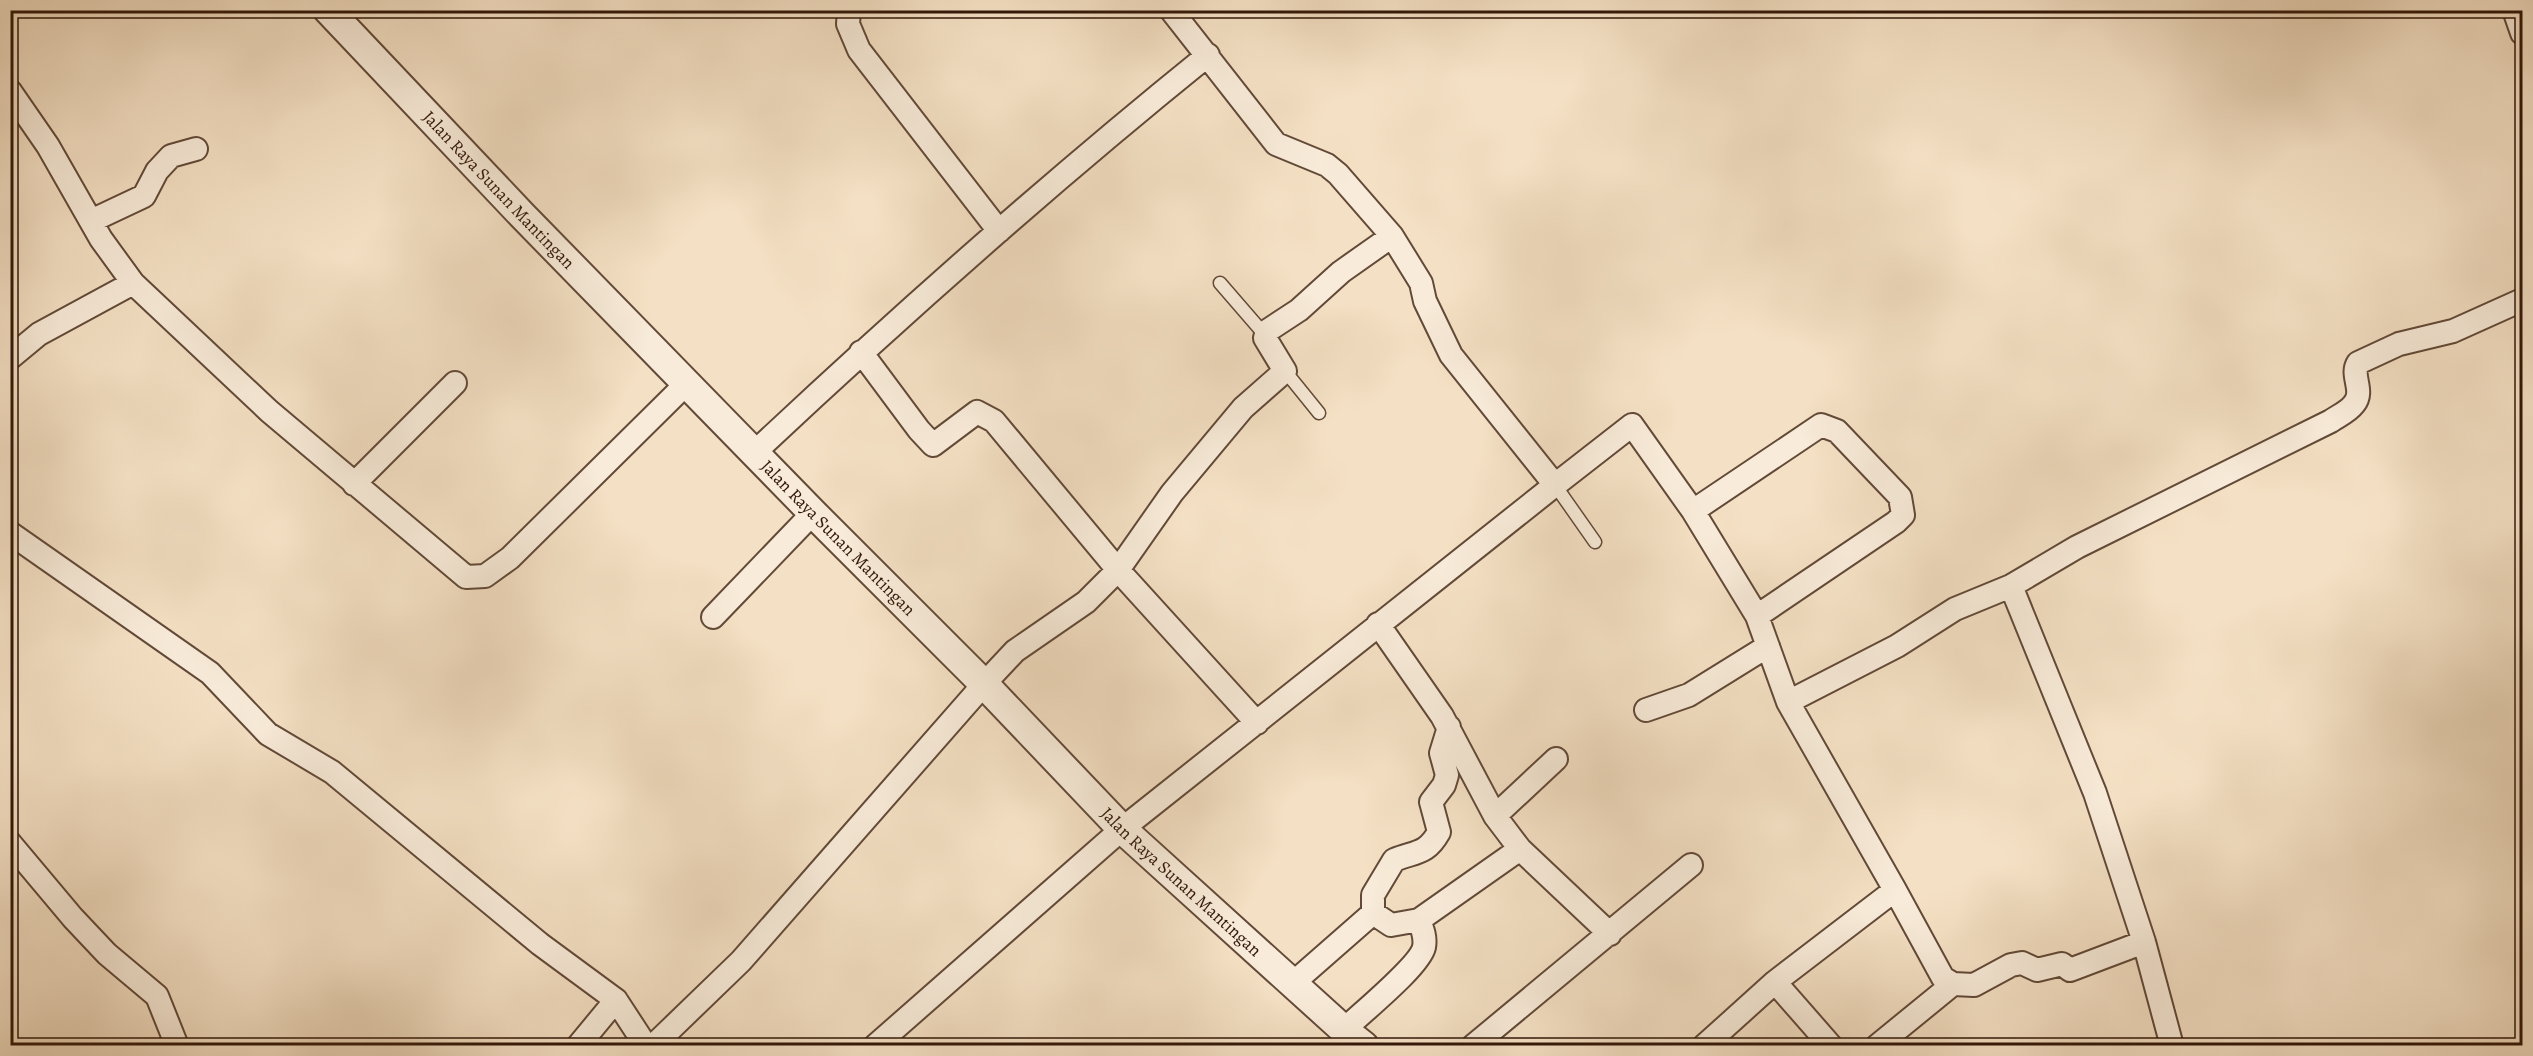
<svg xmlns="http://www.w3.org/2000/svg" width="2533" height="1056" font-family="Alegreya,serif">
  <rect width="100%" height="100%" fill="#f4e0c4"/>
  <filter id="stains"><feTurbulence type="fractalNoise" baseFrequency=".00333" numOctaves="4"/><feColorMatrix values="0 0 0 0 .2 0 0 0 0 .09 0 0 0 0 .02 0 0 0 .5 -.17"/></filter>
  <radialGradient id="worn" r=".72"><stop offset=".6" stop-color="#630" stop-opacity="0"/><stop offset="1" stop-color="#630" stop-opacity=".3"/></radialGradient>
  <g fill="none" stroke-linecap="round" stroke-linejoin="round">
    <g stroke="#624938" stroke-width="15">
      <path id="service" d="M 1220,283 L 1265,335
        M 1285,371 L 1319,413
        M 1555,485 L 1595,542"/>
    </g>
    <g stroke="#624938" stroke-width="26">
      <path id="minor" d="M 849,10 L 848,24 L 859,50 L 999,231
        M 2514,10 L 2522,33
        M 10,91 L 48,146 L 101,239 L 133,283 L 269,411 L 466,577 L 485,576 L 510,558 L 686,384
        M 91,221 L 144,196 L 157,171 L 171,156 L 196,149
        M 10,358 L 39,334 L 133,283
        M 755,452 C 901,315 1052,181 1208,55
        M 354,484 L 455,383
        M 1555,485 L 1632,425 L 1693,511 L 1757,616 L 1788,702 L 1895,890 L 1775,982
        M 1693,511 L 1821,425 L 1837,431 L 1900,497 L 1903,515 L 1896,522 L 1757,616
        M 10,533 L 210,673 L 268,734 L 332,772 L 540,944 L 616,1000 L 646,1046
        M 713,617 L 813,513
        M 1378,624 L 1442,716 L 1495,816 L 1520,849 L 1610,934
        M 1788,702 L 1897,646 L 1955,609 L 2011,586
        M 1646,710 L 1689,695 L 1768,646
        M 1257,723 L 1118,570 L 1172,493 L 1243,408 L 1285,371 L 1265,338 L 1267,331 L 1299,310 L 1341,272 L 1392,236
        M 1495,816 L 1556,759
        M 10,843 L 73,918 L 107,954 L 157,996 L 177,1046
        M 1895,890 L 1943,978 L 1953,984
        M 1373,913 L 1373,895 L 1394,860 C 1416,851 1426,855 1439,832 L 1431,802 L 1444,785 L 1447,775 L 1441,753 L 1449,727
        M 1292,984 L 1373,913 L 1391,925 L 1419,920 L 1520,849
        M 1344,1030 C 1360,1014 1420,966 1424,947 C 1426,937 1422,928 1419,920
        M 578,1046 L 616,1000
        M 653,1046 L 741,961 L 984,684 L 1015,651 L 1086,602 L 1118,570 L 994,421 L 977,412 L 933,445 L 919,430 L 861,352
        M 875,1046 L 1122,829 L 1555,485 L 1451,355 L 1425,301 L 1421,283 L 1392,236 L 1338,174 L 1327,165 L 1276,144 L 1171,10
        M 1473,1046 L 1691,865
        M 1704,1046 L 1775,982 L 1831,1046
        M 1877,1046 L 1953,984 L 1974,985 L 2011,965 L 2022,963 L 2037,970 L 2062,964 L 2070,970 L 2144,942
        M 2172,1046 L 2144,942 L 2095,793 L 2011,586 L 2077,547 L 2331,421 C 2338,416 2348,412 2354,404 C 2365,391 2350,375 2358,363 L 2399,344 L 2453,331 L 2522,300"/>
    </g>
    <g stroke="#624938" stroke-width="32">
      <g id="tertiary">
        <path id="s1" d="M 328,10 L 522,215 L 813,513 L 984,684 L 1122,829 L 1344,1030 L 1364,1046"/>
      </g>
    </g>
    <use href="#service" stroke="#f8ebd9" stroke-width="12"/>
    <use href="#minor" stroke="#f8ebd9" stroke-width="22"/>
    <use href="#tertiary" stroke="#f8ebd9" stroke-width="28"/>
  </g>
  <g text-anchor="middle" dominant-baseline="central" stroke-width="4.5" stroke-linejoin="round" paint-order="stroke">
    <g font-size="18" fill="#311709" stroke="#f8ebd9">
      <text stroke="none"><textPath href="#s1" startOffset="248">Jalan Raya Sunan Mantingan</textPath></text>
      <text stroke="none"><textPath href="#s1" startOffset="734">Jalan Raya Sunan Mantingan</textPath></text>
      <text stroke="none"><textPath href="#s1" startOffset="1220">Jalan Raya Sunan Mantingan</textPath></text>
    </g>
  </g>
  <rect width="2533" height="1056" fill="none" stroke="#f4e0c4" stroke-width="36"/>
  <rect x="12" y="12" width="2509" height="1032" fill="none" stroke="#311709" stroke-width="3"/>
  <rect x="18" y="18" width="2497" height="1020" fill="none" stroke="#311709" stroke-width="1.5"/>
  <rect width="100%" height="100%" filter="url(#stains)"/>
  <rect width="100%" height="100%" fill="url(#worn)"/>
</svg>
